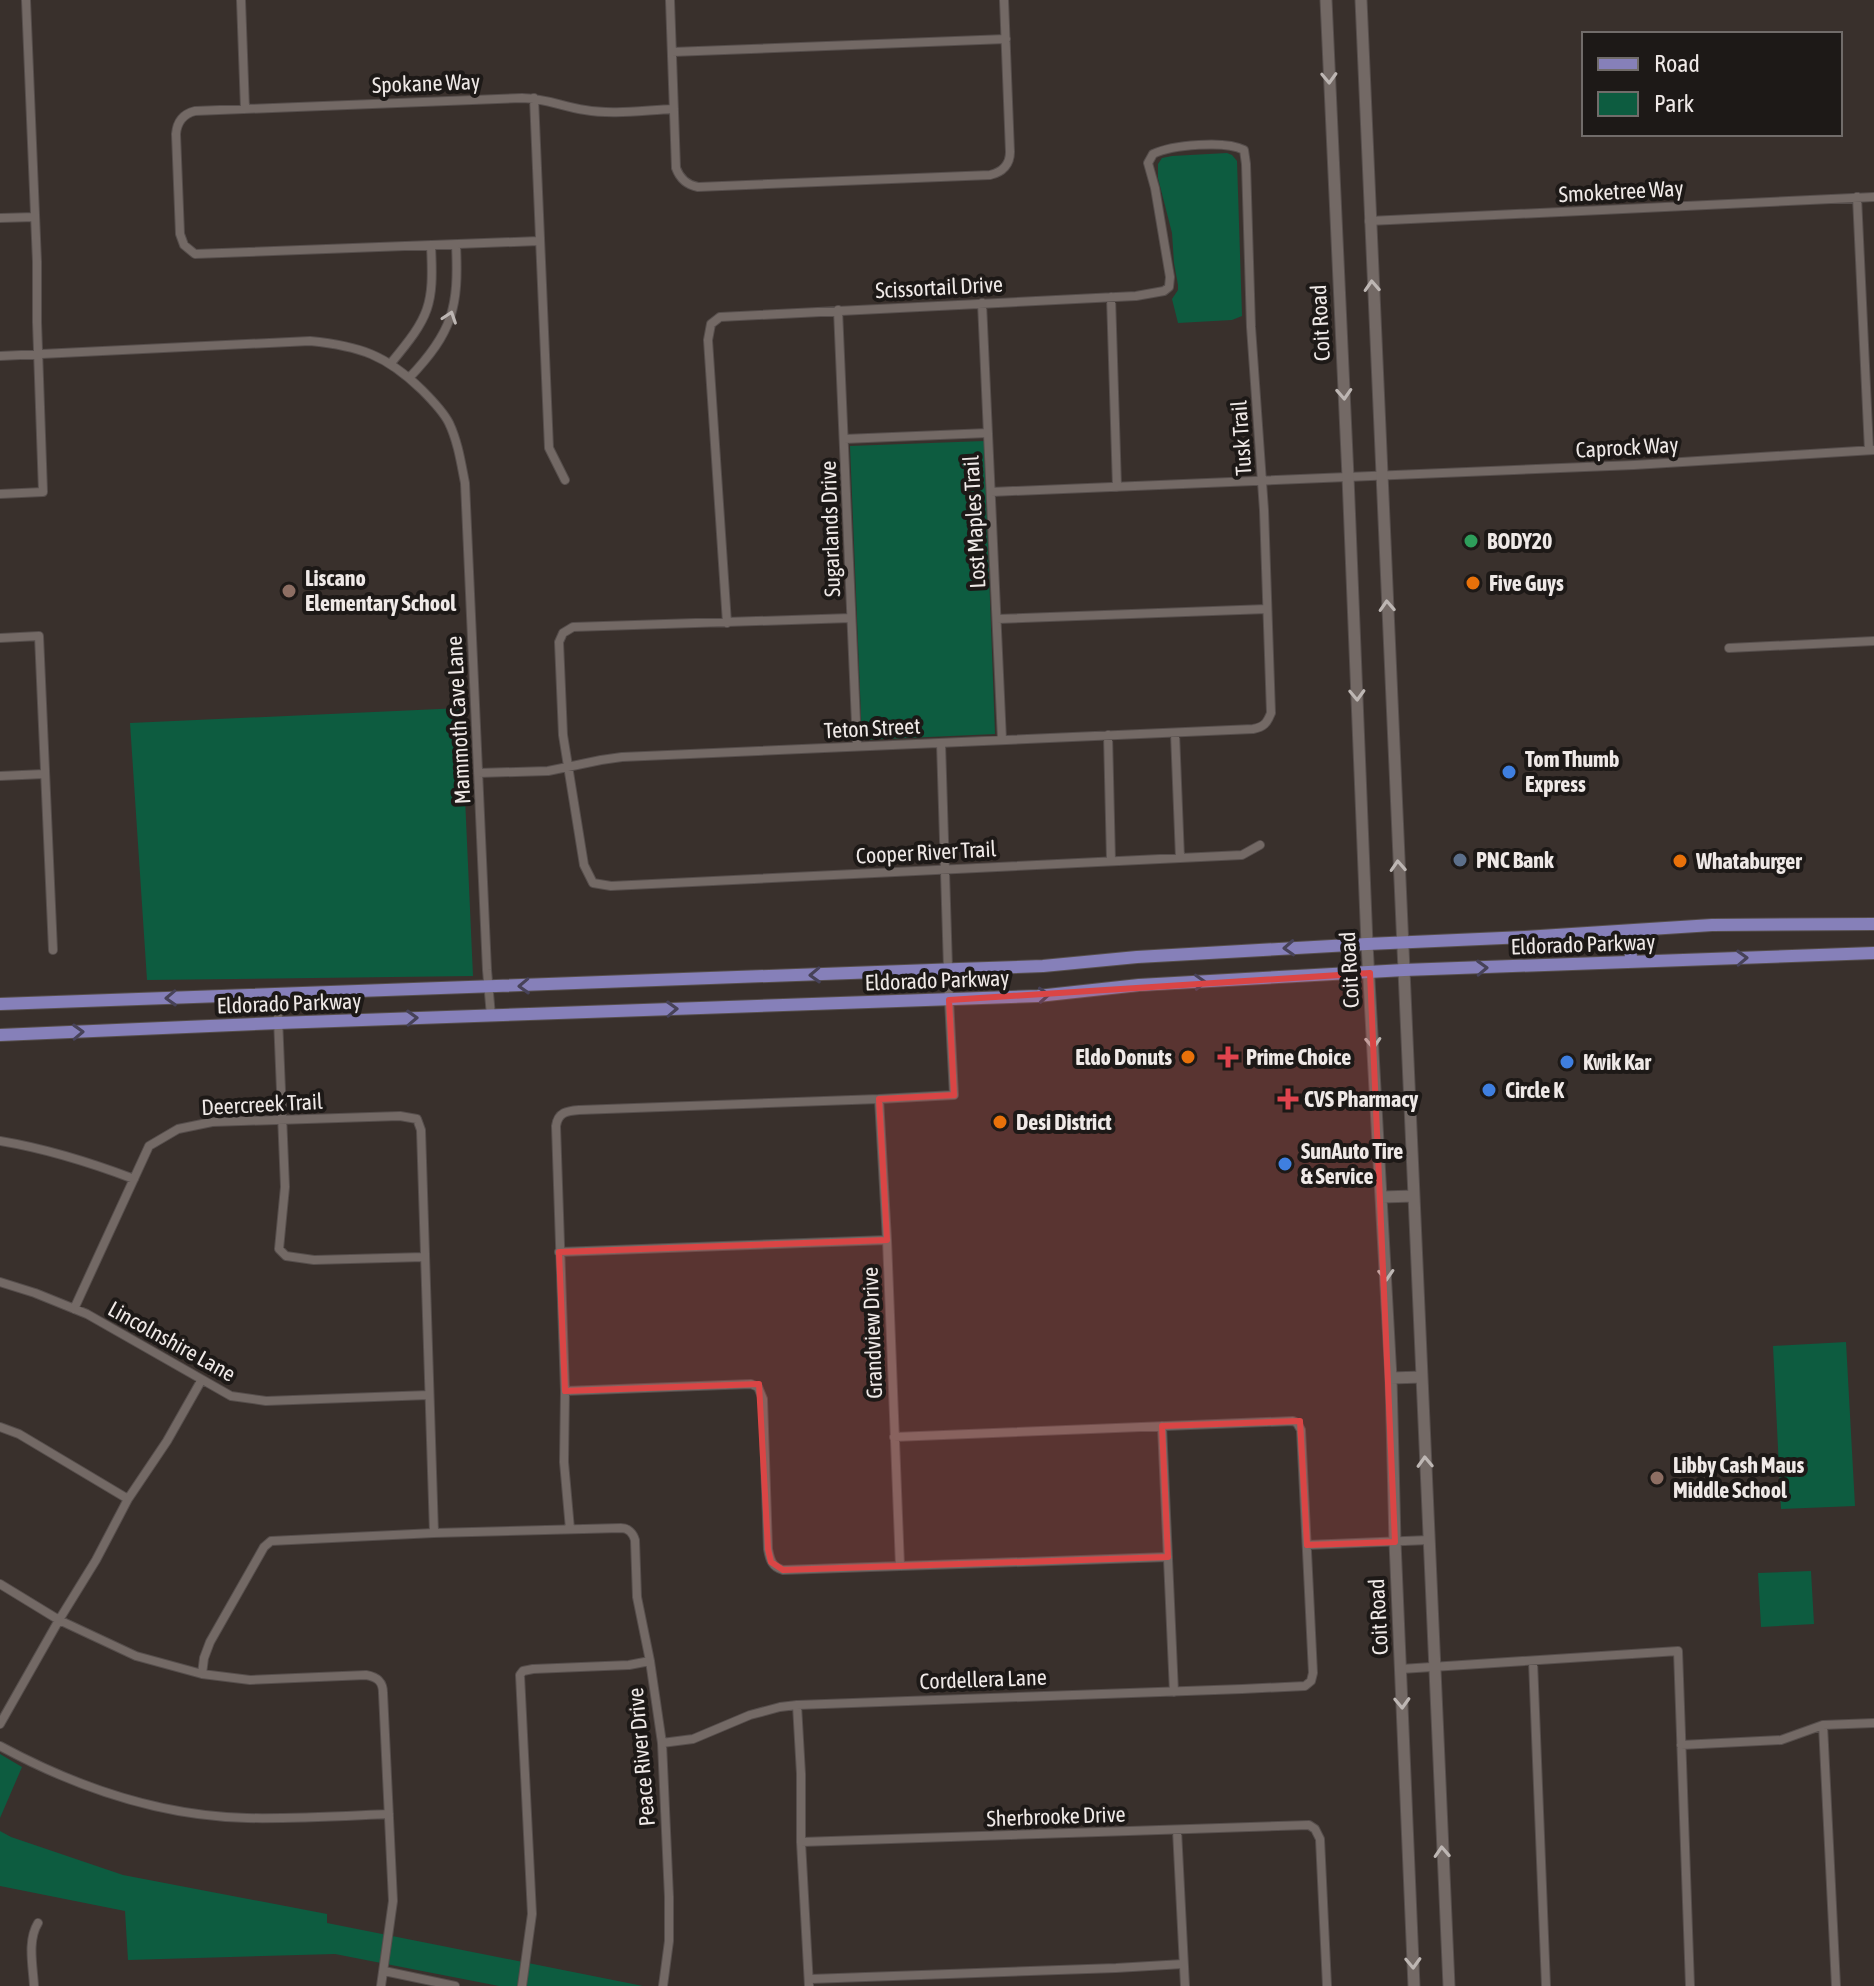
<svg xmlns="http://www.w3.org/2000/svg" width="1874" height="1986" font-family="'Asap Condensed',sans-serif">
  <rect width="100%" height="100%" fill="#39302c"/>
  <path fill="#0d5c40" d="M 1227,153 L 1232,155 L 1237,161 L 1242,316 L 1232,320 L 1178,323 L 1172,299 L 1178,290 L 1178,285 L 1174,263 L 1172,233 L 1158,178 L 1158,164 L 1162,158 L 1172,156 Z
    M 984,441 L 995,734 L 862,740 L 850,446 Z
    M 461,708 L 473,976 L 147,980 L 130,723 Z
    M 1846,1342 L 1855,1506 L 1781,1509 L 1773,1346 Z
    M 1811,1571 L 1814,1624 L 1761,1627 L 1758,1573 Z
    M 0,1754 L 22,1767 L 0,1818 Z
    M 0,1831 L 11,1837 L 123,1875 L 327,1914 L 327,1923 L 643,1986 L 499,1986 L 335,1954 L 128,1960 L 125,1911 L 0,1886 Z"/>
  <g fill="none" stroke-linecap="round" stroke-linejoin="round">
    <g stroke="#564e4c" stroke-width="10">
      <path id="minor" d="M 241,0 L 245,109
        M 670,0 L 676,168 C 680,179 687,185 698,187 L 990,175 C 1003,172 1010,164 1010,152 L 1004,0
        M 672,52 L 1006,39
        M 534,98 L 549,448 L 565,480
        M 1857,197 L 1869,450
        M 0,218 L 35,217
        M 1369,221 L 1874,197
        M 539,241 L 195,254 L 184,245 L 180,234 L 176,134 C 177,122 183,114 195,111 L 522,98 C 545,98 563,107 585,110 C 613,115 645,110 674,109
        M 1111,297 L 1117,487
        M 982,303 L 1002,740
        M 838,310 L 857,746
        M 0,356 L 310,341 C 360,346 386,355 422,390 C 431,399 443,411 449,423 C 458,442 461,463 465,483 L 487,970 L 491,1016
        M 391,363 C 430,316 434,306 431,246
        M 409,378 C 453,332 459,307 456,245
        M 844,439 L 988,433
        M 991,492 L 1634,465 L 1874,450
        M 0,494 L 43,492 L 37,322 L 37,262 L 26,0
        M 851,618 L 573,627 L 563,633 L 559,642 L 563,735 L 584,865 L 593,883 L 611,886 L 1242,855 L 1260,845
        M 997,619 L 1267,609
        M 0,638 L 39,636 L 53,950
        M 1729,648 L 1874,641
        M 1175,733 L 1180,858
        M 1108,735 L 1111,861
        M 478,773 L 548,771 L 601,760 L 622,757 L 1253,729 C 1264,727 1267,723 1271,713 L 1264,510 L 1251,327 L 1246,164 L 1244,150 C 1225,140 1172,145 1153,154 L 1148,163 L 1155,188 L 1170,277 L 1169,287 L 1164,291 L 1136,296 L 720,317 L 711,324 L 708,340 L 727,623
        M 0,776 L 44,774
        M 277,994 L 285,1187 L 279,1249 L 286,1256 L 314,1260 L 424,1257
        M 879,1099 L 887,1240 L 900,1566
        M 0,1141 C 48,1149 89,1162 134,1179
        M 559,1252 L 887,1240
        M 0,1282 L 35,1293 L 87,1314 L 231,1396 L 266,1401 L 429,1395
        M 74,1309 L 149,1146 L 178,1129 L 212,1122 L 400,1116 L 417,1119 L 421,1130 L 434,1533
        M 565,1391 L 751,1384 L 758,1387 L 763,1399 L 768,1549 C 770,1560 772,1567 783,1570 L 1168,1557
        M 1162,1426 L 1174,1692
        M 0,1427 L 19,1434 L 128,1499
        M 570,1529 L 564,1462 L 565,1391 L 556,1126 C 558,1112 567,1111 579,1110 L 879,1099 L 954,1095 L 949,1000 L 941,743
        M 1307,1545 L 1429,1540
        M 0,1584 L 59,1620 L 136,1656 L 202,1674 L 250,1680 L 366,1675 C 378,1677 383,1682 383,1693 L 393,1901 L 381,1986
        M 1533,1661 L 1546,1986
        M 1401,1669 L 1678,1651 L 1690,1986
        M 202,1674 L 204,1658 L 210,1642 L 264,1547 L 271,1541 L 434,1533 L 621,1528 C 628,1528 633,1533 635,1540 L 637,1597 L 650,1661 L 662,1743 L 669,1897 L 669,1941 L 663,1986
        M 797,1705 L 801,1774 L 801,1842 L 809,1986
        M 0,1724 L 59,1620 L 96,1560 L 128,1499 L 167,1441 L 201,1381
        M 1823,1725 L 1836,1986
        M 662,1743 L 693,1739 L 750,1715 L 780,1707 L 797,1705 L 1242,1689 L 1305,1686 L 1311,1681 L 1313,1673 L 1301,1430 L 1297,1423 L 1293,1421 L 894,1437
        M 1681,1745 L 1781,1740 L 1823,1725 L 1874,1723
        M 0,1746 C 76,1787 159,1816 247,1818 C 294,1819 342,1816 389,1814
        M 1177,1830 L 1185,1986
        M 801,1842 L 1309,1825 L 1315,1829 L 1320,1839 L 1327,1986
        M 384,1971 L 455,1986
        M 810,1979 L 1116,1968 L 1183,1964
        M 34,1986 C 33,1966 27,1941 38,1923
        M 522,1986 L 532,1914 L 520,1675 L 523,1671 L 533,1669 L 629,1665 L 650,1661"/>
    </g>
    <g stroke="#564e4c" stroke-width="13">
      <path id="secondary" d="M 1326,0 L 1348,477 L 1367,944 L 1391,1378 L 1395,1542 L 1414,1986
        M 1361,0 L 1449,1986
        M 1382,1197 L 1414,1196
        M 1391,1378 L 1422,1377"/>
    </g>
    <g stroke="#564e4c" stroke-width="14">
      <path id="primary" d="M 1630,931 L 1631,962
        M 0,1004 L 959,969 L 1043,966 L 1137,957 L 1367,944 L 1525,937 L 1712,925 L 1874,924
        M 0,1035 L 278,1023 L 1038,996 L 1139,985 L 1404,970 L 1874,953"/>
    </g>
    <use href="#minor" stroke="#736965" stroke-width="8"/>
    <use href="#secondary" stroke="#736965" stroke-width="11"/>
    <use href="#primary" stroke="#8680b9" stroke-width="12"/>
  </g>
  <defs><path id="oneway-chevron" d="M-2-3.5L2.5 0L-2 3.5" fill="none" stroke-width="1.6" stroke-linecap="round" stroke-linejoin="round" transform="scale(2)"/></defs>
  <g stroke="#bdb6b3">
    <use href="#oneway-chevron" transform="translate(1329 78) rotate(88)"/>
    <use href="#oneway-chevron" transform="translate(1372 286) rotate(-93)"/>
    <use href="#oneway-chevron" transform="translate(450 317) rotate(-71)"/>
    <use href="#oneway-chevron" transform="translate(1344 394) rotate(87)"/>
    <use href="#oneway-chevron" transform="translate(1387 606) rotate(-93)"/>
    <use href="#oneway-chevron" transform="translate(1357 695) rotate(88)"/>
    <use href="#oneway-chevron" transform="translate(1398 866) rotate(-93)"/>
    <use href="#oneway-chevron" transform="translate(1373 1043) rotate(87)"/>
    <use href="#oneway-chevron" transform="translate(1386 1275) rotate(87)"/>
    <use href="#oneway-chevron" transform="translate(1425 1462) rotate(-92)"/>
    <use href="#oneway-chevron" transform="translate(1402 1703) rotate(88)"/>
    <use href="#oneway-chevron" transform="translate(1442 1852) rotate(-93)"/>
    <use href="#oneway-chevron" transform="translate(1413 1963) rotate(88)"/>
  </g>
  <g stroke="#474258">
    <use href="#oneway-chevron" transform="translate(1289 948) rotate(177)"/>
    <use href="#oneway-chevron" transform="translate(1742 958) rotate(-2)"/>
    <use href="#oneway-chevron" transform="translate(1482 968) rotate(-2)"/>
    <use href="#oneway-chevron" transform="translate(815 975) rotate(178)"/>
    <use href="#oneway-chevron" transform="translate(1200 982) rotate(-3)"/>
    <use href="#oneway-chevron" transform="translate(524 986) rotate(178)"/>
    <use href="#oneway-chevron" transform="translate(1044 995) rotate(-4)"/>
    <use href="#oneway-chevron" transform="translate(171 998) rotate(178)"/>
    <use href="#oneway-chevron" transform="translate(672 1009) rotate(-2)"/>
    <use href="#oneway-chevron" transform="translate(412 1018) rotate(-2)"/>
    <use href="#oneway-chevron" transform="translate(78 1032) rotate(-2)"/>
  </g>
  <path fill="#da4545" fill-opacity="0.2" stroke="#da4545" stroke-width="6" stroke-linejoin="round" d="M 1370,973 L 1395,1542 L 1307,1545 L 1300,1421 L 1162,1426 L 1168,1557 L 783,1570 L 771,1562 L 768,1549 L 759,1384 L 565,1391 L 559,1252 L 887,1240 L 879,1099 L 954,1095 L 949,1000 Z"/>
  <circle fill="#2e9e5b" stroke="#1d1917" stroke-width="3" cx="1471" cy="541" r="8"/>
  <g fill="#e8710a" stroke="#1d1917" stroke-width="3">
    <circle cx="1473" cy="583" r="8"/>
    <circle cx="1680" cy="861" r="8"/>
    <circle cx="1188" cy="1057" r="8"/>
    <circle cx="1000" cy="1122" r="8"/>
  </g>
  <g fill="#8d6e63" stroke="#1d1917" stroke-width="3">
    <circle cx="289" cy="591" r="8"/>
    <circle cx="1657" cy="1478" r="8"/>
  </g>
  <g fill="#3f7fe0" stroke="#1d1917" stroke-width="3">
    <circle cx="1509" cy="772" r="8"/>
    <circle cx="1567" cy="1062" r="8"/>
    <circle cx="1489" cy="1090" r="8"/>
    <circle cx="1285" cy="1164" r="8"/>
  </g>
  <circle fill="#5c6f8a" stroke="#1d1917" stroke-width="3" cx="1460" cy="860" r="8"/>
  <g fill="#e0444e" stroke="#1d1917" stroke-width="3">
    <path d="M1224 1045h8v8h8v8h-8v8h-8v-8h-8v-8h8z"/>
    <path d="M1284 1087h8v8h8v8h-8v8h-8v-8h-8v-8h8z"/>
  </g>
  <g text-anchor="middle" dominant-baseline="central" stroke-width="8" stroke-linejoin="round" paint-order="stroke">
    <g font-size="22" fill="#efe9e7" stroke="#1d1917">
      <text transform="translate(426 83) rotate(-2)">Spokane Way</text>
      <text transform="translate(1621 191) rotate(-3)">Smoketree Way</text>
      <text transform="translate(939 287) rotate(-3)">Scissortail Drive</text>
      <text transform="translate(1320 323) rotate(-93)">Coit Road</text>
      <text transform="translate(1241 438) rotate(-94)">Tusk Trail</text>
      <text transform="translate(1627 447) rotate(-3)">Caprock Way</text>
      <text transform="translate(974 522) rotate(-93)">Lost Maples Trail</text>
      <text transform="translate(830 529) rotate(-92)">Sugarlands Drive</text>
      <text transform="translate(458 720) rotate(-93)">Mammoth Cave Lane</text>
      <text transform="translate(872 728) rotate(-3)">Teton Street</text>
      <text transform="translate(926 852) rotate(-3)">Cooper River Trail</text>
      <text transform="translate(1583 944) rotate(-2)">Eldorado Parkway</text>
      <text transform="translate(1349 970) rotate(-93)">Coit Road</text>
      <text transform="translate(937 980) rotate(-2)">Eldorado Parkway</text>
      <text transform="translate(289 1003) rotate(-2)">Eldorado Parkway</text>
      <text transform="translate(262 1104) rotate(-3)">Deercreek Trail</text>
      <text transform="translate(872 1333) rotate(-92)">Grandview Drive</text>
      <text transform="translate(172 1341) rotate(29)">Lincolnshire Lane</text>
      <text transform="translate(1378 1617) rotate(-93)">Coit Road</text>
      <text transform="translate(983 1679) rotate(-2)">Cordellera Lane</text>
      <text transform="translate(641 1757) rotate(-95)">Peace River Drive</text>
      <text transform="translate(1056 1816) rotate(-2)">Sherbrooke Drive</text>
    </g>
    <g font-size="22" font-weight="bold" fill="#efe9e7" stroke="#1d1917" text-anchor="start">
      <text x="1487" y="541">BODY20</text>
      <text x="305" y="578">Liscano<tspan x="305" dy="25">Elementary School</tspan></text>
      <text x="1489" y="583">Five Guys</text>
      <text x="1525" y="759">Tom Thumb<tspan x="1525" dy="25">Express</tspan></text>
      <text x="1476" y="860">PNC Bank</text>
      <text x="1696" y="861">Whataburger</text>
      <text x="1172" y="1057" text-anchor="end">Eldo Donuts</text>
      <text x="1246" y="1057">Prime Choice</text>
      <text x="1583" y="1062">Kwik Kar</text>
      <text x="1505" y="1090">Circle K</text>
      <text x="1304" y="1099">CVS Pharmacy</text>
      <text x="1016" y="1122">Desi District</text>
      <text x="1301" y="1151">SunAuto Tire<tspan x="1301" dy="25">&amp; Service</tspan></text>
      <text x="1673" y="1465">Libby Cash Maus<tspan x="1673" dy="25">Middle School</tspan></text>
    </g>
  </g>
  <rect x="1582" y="32" width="260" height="104" fill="#1d1917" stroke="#716c6a" stroke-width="2"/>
  <rect x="1598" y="58" width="40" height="12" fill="#8680b9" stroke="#716c6a" stroke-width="2"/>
  <text x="1654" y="72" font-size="24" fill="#efe9e7">Road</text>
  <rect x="1598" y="92" width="40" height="24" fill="#0d5c40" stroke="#716c6a" stroke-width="2"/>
  <text x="1654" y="112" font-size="24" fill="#efe9e7">Park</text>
</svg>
